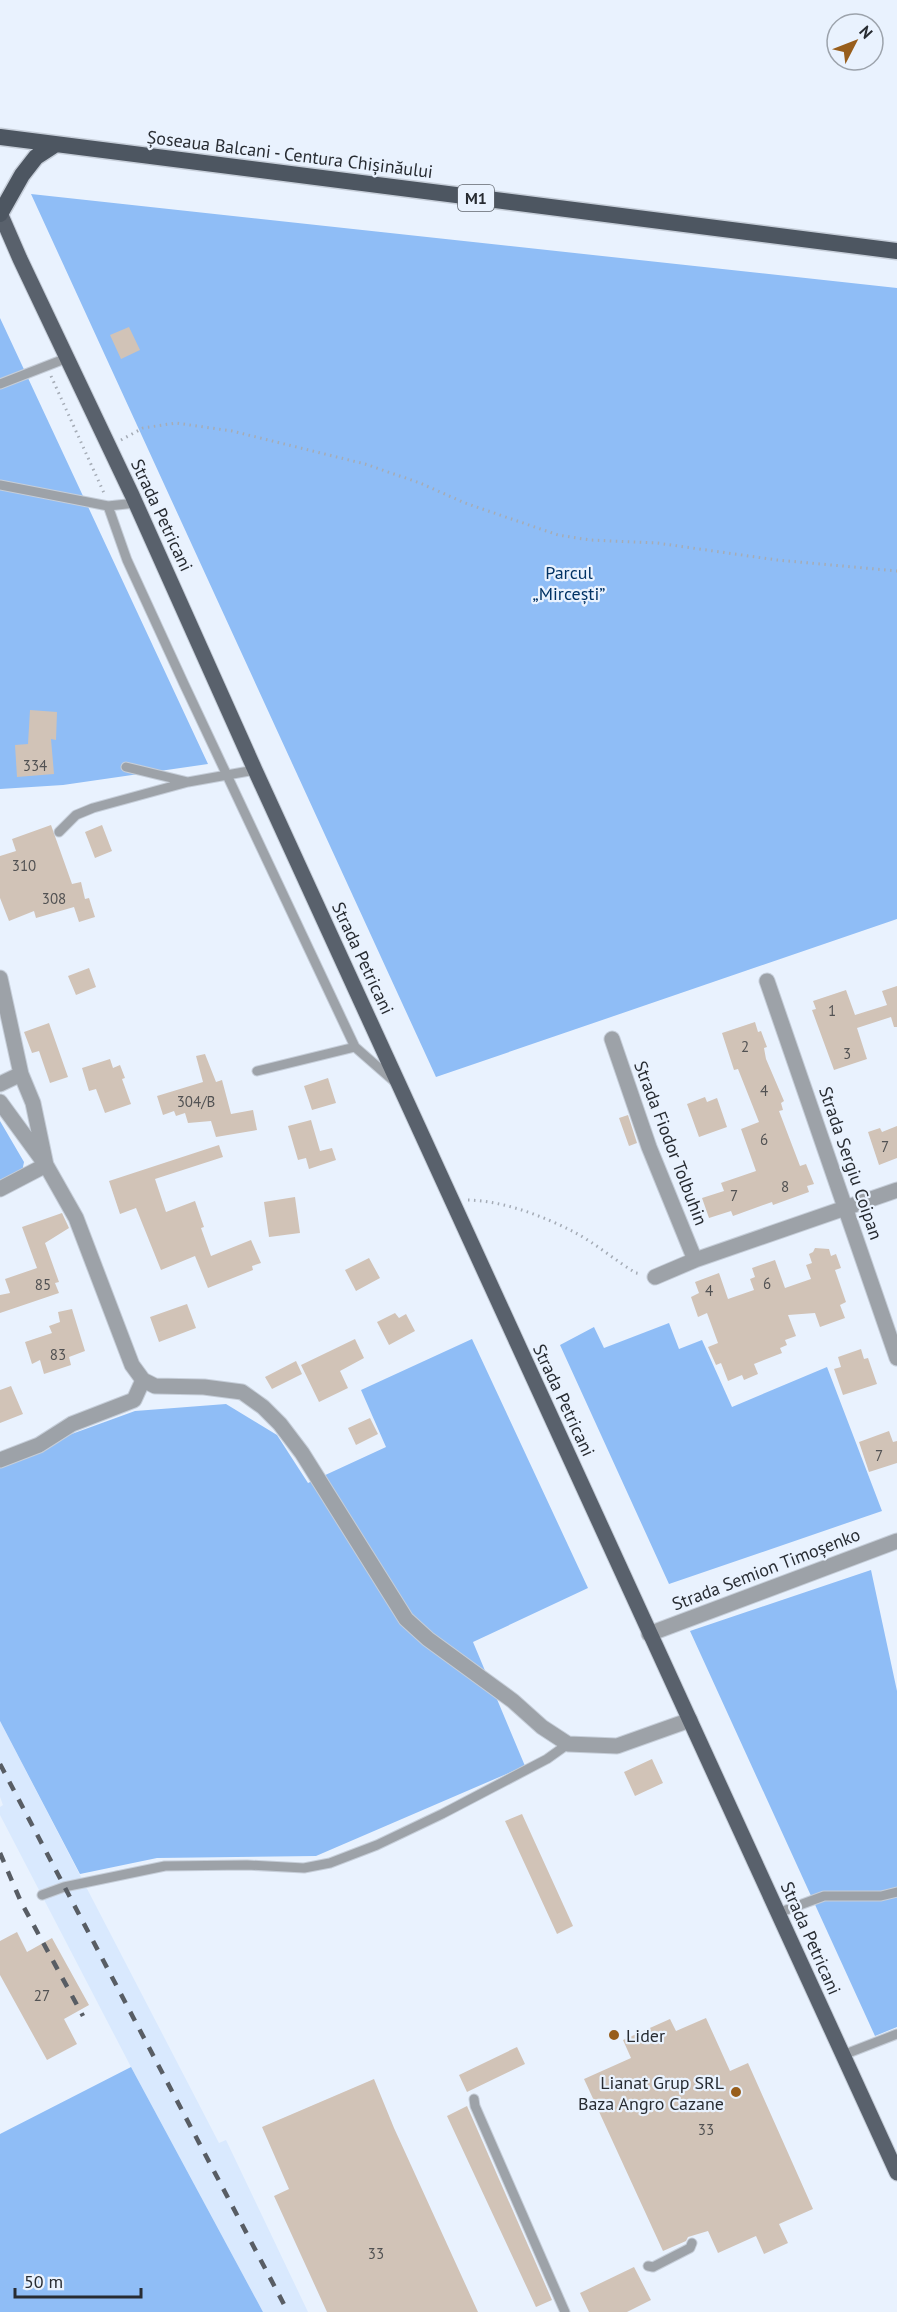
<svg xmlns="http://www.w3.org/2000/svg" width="897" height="2312" font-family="'PT Sans',sans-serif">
  <rect width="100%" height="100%" fill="#e9f2fe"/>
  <path fill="#d9e9fe" d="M 0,1721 L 219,2143 L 226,2140 L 308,2312 L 263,2312 L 131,2067 L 0,1815 L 0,1807 L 3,1805 L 0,1797 Z"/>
  <path fill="#8fbdf6" d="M 31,194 L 897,288 L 897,919 L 436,1077 Z
    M 0,318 L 208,764 L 63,785 L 0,789 Z
    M 0,1121 L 24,1162 L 22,1172 L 0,1183 Z
    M 669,1323 L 679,1349 L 702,1340 L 732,1407 L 827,1367 L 882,1511 L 669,1584 L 560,1345 L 594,1327 L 604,1348 Z
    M 472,1339 L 588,1588 L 473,1642 L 525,1766 L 316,1856 L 157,1858 L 80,1874 L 0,1721 L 0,1460 L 135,1411 L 226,1404 L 277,1435 L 308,1483 L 386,1447 L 361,1390 Z
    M 871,1570 L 897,1691 L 897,2027 L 875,2036 L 690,1631 Z
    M 131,2067 L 263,2312 L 0,2312 L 0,2134 Z"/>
  <path fill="#d1c3b7" d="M 129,327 L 140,350 L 121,359 L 110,335 Z
    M 30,710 L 57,712 L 56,740 L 51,739 L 54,774 L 17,777 L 15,745 L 28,744 Z
    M 51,825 L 72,884 L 81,882 L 85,899 L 89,898 L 95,917 L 79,922 L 74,907 L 36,918 L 34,911 L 9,921 L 0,898 L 0,856 L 16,851 L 12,839 Z
    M 102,825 L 112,851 L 95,858 L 85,832 Z
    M 89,968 L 96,987 L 76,995 L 68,976 Z
    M 897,986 L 897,1027 L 894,1027 L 891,1017 L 857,1028 L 867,1059 L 834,1070 L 812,1010 L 816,1009 L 813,1001 L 846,990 L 855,1015 L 887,1005 L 882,991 Z
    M 755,1022 L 758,1032 L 761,1031 L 767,1047 L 764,1048 L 766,1059 L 784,1101 L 781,1103 L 783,1110 L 779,1111 L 800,1166 L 806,1164 L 814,1184 L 807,1186 L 809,1192 L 773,1205 L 772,1202 L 733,1216 L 731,1211 L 709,1218 L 702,1198 L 724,1191 L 721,1183 L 756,1171 L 741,1129 L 759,1122 L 738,1069 L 734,1070 L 722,1033 Z
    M 49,1023 L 68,1077 L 50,1083 L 39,1051 L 32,1053 L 24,1032 Z
    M 205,1054 L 216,1082 L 222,1080 L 231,1114 L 253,1110 L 257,1130 L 216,1137 L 211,1121 L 188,1123 L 185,1113 L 176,1116 L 174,1111 L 163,1115 L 157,1096 L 203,1082 L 196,1056 Z
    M 110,1059 L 113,1068 L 120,1065 L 125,1078 L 122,1079 L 131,1104 L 105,1113 L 96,1089 L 89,1091 L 82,1068 Z
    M 328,1078 L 336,1103 L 312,1110 L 304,1086 Z
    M 705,1097 L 707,1102 L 717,1098 L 727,1127 L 699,1137 L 687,1104 Z
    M 628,1115 L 637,1143 L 629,1146 L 619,1118 Z
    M 311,1120 L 320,1151 L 332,1148 L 336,1160 L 309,1169 L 306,1158 L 298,1160 L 288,1126 Z
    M 897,1126 L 897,1158 L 879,1165 L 868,1132 L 880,1128 L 882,1132 Z
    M 219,1145 L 223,1157 L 155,1179 L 166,1212 L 195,1201 L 204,1227 L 201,1228 L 211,1256 L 251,1240 L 261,1263 L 252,1266 L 253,1270 L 208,1288 L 195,1256 L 161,1270 L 136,1208 L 120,1214 L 109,1181 Z
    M 295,1197 L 300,1233 L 269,1237 L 264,1202 Z
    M 62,1213 L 69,1228 L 45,1243 L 59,1282 L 55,1283 L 59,1293 L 0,1313 L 0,1295 L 10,1293 L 5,1279 L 37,1268 L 22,1227 Z
    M 815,1248 L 829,1249 L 831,1256 L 836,1254 L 841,1268 L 835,1270 L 846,1302 L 840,1305 L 845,1318 L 820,1327 L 815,1313 L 788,1315 L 796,1336 L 785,1340 L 787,1345 L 780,1348 L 782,1353 L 754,1364 L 758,1374 L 744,1380 L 742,1375 L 728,1381 L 721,1363 L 716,1365 L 708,1347 L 718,1343 L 707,1313 L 698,1317 L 691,1297 L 699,1293 L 695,1282 L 719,1273 L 728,1299 L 754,1290 L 750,1279 L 755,1277 L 752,1268 L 775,1260 L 785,1288 L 811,1279 L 806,1265 L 812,1263 L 809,1254 L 813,1252 Z
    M 369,1258 L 380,1278 L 356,1291 L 345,1270 Z
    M 187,1304 L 196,1328 L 159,1342 L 150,1317 Z
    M 72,1309 L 85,1351 L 69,1357 L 71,1365 L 44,1374 L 40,1360 L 32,1364 L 25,1342 L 52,1333 L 49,1326 L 60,1322 L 58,1312 Z
    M 395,1313 L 399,1318 L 406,1314 L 415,1331 L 389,1345 L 377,1322 Z
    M 355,1339 L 364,1358 L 340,1371 L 348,1388 L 319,1402 L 301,1365 Z
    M 861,1349 L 864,1359 L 868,1358 L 877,1384 L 843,1395 L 834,1369 L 841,1367 L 838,1357 Z
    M 296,1361 L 302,1374 L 272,1389 L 265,1377 Z
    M 11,1386 L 23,1414 L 0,1423 L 0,1390 Z
    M 370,1418 L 378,1434 L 356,1445 L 348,1428 Z
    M 889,1431 L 893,1442 L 897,1441 L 897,1463 L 869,1472 L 859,1442 Z
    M 652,1759 L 663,1783 L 635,1796 L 624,1772 Z
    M 522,1814 L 573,1926 L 557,1934 L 505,1821 Z
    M 17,1932 L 27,1952 L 52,1938 L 89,2005 L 64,2019 L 77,2044 L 47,2060 L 0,1975 L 0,1941 Z
    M 706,2018 L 730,2071 L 748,2063 L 813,2209 L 779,2224 L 788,2243 L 764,2254 L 756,2236 L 718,2253 L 708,2231 L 688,2237 L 686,2241 L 663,2251 L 584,2079 L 631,2058 L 623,2040 L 670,2019 L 676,2031 Z
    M 517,2047 L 525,2064 L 467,2092 L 459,2075 Z
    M 374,2079 L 394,2128 L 478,2312 L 327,2312 L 274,2196 L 289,2189 L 262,2127 Z
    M 467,2106 L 552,2300 L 536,2307 L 447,2116 Z
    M 634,2267 L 651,2300 L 627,2312 L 589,2312 L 580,2293 Z"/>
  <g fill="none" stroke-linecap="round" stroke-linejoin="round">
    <g stroke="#c6ced9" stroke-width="11">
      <path id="service" d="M 0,384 L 67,358
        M 0,485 L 108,506 L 136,503
        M 108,506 L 127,560 L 184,684 L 355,1047 L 395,1082
        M 126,767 L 188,782 L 255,770
        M 59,832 L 76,815 L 93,808 L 188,782
        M 257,1071 L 355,1047
        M 42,1895 L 64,1887 L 165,1866 L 247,1865 L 304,1868 L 330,1863 L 377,1845 L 442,1814 L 547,1759 L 568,1744
        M 778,1913 L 824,1896 L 881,1896 L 897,1892
        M 843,2055 L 897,2034
        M 474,2099 L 475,2106 L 565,2312
        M 648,2266 L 653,2267 L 690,2248 L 692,2243"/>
    </g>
    <g stroke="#c6ced9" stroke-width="17">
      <path id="minor" d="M 0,978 L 21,1074 L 33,1103 L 46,1165 L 0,1189
        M 767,981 L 897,1358
        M 612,1039 L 649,1147 L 695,1260
        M 0,1084 L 21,1074
        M 0,1102 L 46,1165 L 76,1218 L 132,1365 L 143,1380 L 155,1386 L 204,1387 L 242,1392 L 263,1407 L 280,1424 L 302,1453 L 406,1619 L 428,1639 L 513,1701 L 542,1727 L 568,1744 L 617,1746 L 690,1720
        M 655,1277 L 695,1260 L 897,1190
        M 0,1460 L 39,1445 L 72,1424 L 134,1400 L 143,1380
        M 649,1634 L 897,1541"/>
    </g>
    <g stroke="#c6ced9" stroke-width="17">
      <path id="primary" d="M 0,213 L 20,259 L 132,495 L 255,770 L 897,2173"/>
    </g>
    <g stroke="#c6ced9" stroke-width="19">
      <path id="trunk" d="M 0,137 L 897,251
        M 0,214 L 22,175 L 36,157 L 56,144"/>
    </g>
    <path stroke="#a5acb6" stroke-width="3" stroke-dasharray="1.5 4.5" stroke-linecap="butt" d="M 51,376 L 104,493
      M 121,440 L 143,428 L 176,423 L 232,431 L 365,464 L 420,483 L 465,503 L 558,535 L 590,540 L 657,543 L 777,560 L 897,571
      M 468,1200 C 504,1201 543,1216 574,1232 C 595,1243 616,1261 636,1273 L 641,1274"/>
    <use href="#service" stroke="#9da2a8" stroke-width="9"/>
    <use href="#minor" stroke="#9da2a8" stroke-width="15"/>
    <use href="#primary" stroke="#59616c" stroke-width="15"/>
    <use href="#trunk" stroke="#4d5661" stroke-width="16"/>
    <path stroke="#585d64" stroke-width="4.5" stroke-dasharray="10 10" stroke-linecap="butt" d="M 0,1764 L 288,2312
      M 0,1853 L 21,1902 L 83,2016"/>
  </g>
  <g fill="#985e1c" stroke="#e9f2fe" stroke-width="2">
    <circle cx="614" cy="2035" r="6"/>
    <circle cx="736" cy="2092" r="6"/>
  </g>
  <g text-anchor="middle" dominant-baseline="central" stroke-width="4.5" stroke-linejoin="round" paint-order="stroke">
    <g font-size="15" fill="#525253">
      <text x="35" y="765">334</text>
      <text x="24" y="865">310</text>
      <text x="54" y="898">308</text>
      <text x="832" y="1010">1</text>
      <text x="745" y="1046">2</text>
      <text x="847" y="1053">3</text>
      <text x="764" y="1090">4</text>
      <text x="196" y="1101">304/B</text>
      <text x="764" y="1139">6</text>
      <text x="885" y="1146">7</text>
      <text x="785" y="1186">8</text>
      <text x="734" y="1195">7</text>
      <text x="767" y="1283">6</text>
      <text x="43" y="1284">85</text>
      <text x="709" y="1290">4</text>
      <text x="58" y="1354">83</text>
      <text x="879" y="1455">7</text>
      <text x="42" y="1995">27</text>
      <text x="706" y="2129">33</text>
      <text x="376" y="2253">33</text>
    </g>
    <rect fill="#e9f2fe" stroke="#62676f" stroke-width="1.5" x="458" y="185" width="36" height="26" rx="4.5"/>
    <g font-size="16" font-weight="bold" fill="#282c32">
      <text x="476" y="198">M1</text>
    </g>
    <g font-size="18" fill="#282c32" stroke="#e9f2fe">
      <text transform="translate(290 154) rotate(7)">Șoseaua Balcani - Centura Chișinăului</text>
      <text transform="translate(162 515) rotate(65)">Strada Petricani</text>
      <text transform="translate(363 958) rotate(65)">Strada Petricani</text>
      <text transform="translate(671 1143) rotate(69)">Strada Fiodor Tolbuhin</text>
      <text transform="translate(851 1163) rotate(71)">Strada Sergiu Coipan</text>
      <text transform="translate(564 1400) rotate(65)">Strada Petricani</text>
      <text transform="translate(766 1569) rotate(-21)">Strada Semion Timoșenko</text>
      <text transform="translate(811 1938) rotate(66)">Strada Petricani</text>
    </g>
    <g font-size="18" fill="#013264" stroke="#e9f2fe">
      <text x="569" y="572">Parcul<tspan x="569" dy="21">„Mircești”</tspan></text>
    </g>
    <g font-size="18" fill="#282c32" stroke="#e9f2fe" text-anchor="start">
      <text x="626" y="2035">Lider</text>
      <text x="724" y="2082" text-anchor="end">Lianat Grup SRL<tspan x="724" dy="21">Baza Angro Cazane</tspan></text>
    </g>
  </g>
  <g transform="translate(855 42) rotate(48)"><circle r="28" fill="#e9f2fe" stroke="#9ca3ac" stroke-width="1.5"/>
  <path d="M0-4.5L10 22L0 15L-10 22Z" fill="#985e1c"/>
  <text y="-9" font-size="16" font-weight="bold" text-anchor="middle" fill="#282c32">N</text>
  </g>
  <path d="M15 2288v9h126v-9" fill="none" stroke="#282c32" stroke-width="3"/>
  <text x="24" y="2288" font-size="18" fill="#282c32" stroke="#e9f2fe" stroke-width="4.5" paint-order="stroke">50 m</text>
</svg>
